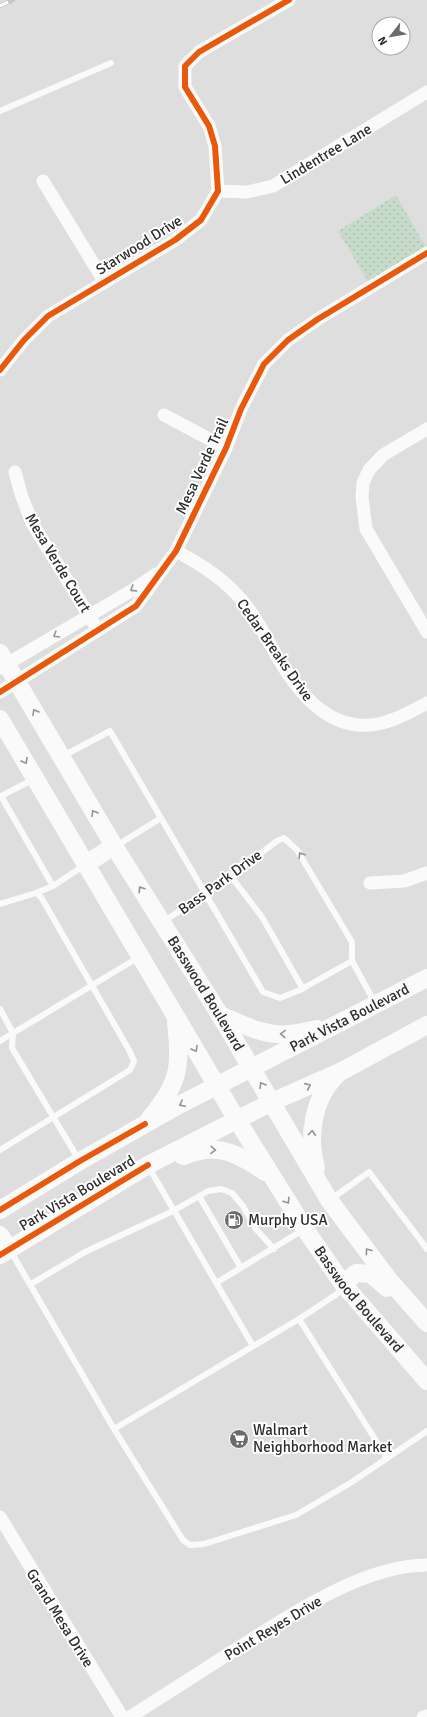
<svg xmlns="http://www.w3.org/2000/svg" width="427" height="1717" font-family="Signika,sans-serif">
  <defs>
    <pattern id="park-dots" width="8" height="8" patternUnits="userSpaceOnUse"><rect width="8" height="8" fill="#c7dbcb"/><path d="M2 2h.1M6 6h.1" fill="none" stroke="#abbcaf" stroke-width="1.8" stroke-linecap="round"/></pattern>
  </defs>
  <rect width="100%" height="100%" fill="#dededf"/>
  <path fill="url(#park-dots)" d="M 396,195 L 427,249 L 369,283 L 338,231 Z"/>
  <g fill="none" stroke-linecap="round" stroke-linejoin="round">
    <path stroke="#fafafa" stroke-width="6" d="M 0,111 L 111,63
      M 63,756 L 110,731 L 263,992 L 280,998 L 300,990 L 352,961 L 375,1003
      M 34,779 L 1,796 L 53,886
      M 116,846 L 161,818
      M 230,875 L 262,917 L 303,989
      M 0,904 L 36,893 L 53,886 L 85,865
      M 164,921 L 206,894 L 277,841 L 284,838 L 297,850 L 352,942 L 352,961
      M 0,1009 L 13,1033 L 12,1048 L 79,1160
      M 0,1041 L 139,957
      M 0,1150 L 130,1070 L 134,1061 L 129,1050 L 41,897 L 36,893
      M 148,1166 L 253,1346
      M 199,1196 L 241,1268
      M 331,1199 L 369,1172 L 427,1249
      M 10,1250 L 114,1429 L 183,1540 L 190,1545 L 204,1544 L 296,1515 L 352,1482 L 427,1431
      M 216,1283 L 303,1230
      M 31,1284 L 85,1252 L 173,1211 L 208,1191 L 221,1189 L 232,1193 L 243,1206 L 256,1229 L 274,1249
      M 299,1319 L 387,1458
      M 114,1429 L 299,1319 L 337,1294 L 342,1286"/>
    <path stroke="#fafafa" stroke-width="13" d="M 43,181 L 104,281
      M 218,191 L 247,192 L 273,186 L 427,92
      M 0,370 L 24,340 L 48,316 L 175,240 L 201,220 L 218,191 L 215,146 L 209,126 L 185,87 L 185,66 L 199,52 L 289,0
      M 164,415 L 226,448
      M 427,429 L 383,455 L 369,470 L 363,483 L 362,497 L 366,529 L 427,632
      M 15,472 L 21,494 L 32,523 L 93,622
      M 176,551 C 202,565 226,580 245,604 C 258,620 267,640 278,658 C 298,692 327,729 371,725 C 391,723 410,712 427,703
      M 0,668 L 131,591 L 156,574
      M 0,692 L 136,606 L 176,551 L 226,448 L 241,409 L 264,364 L 288,340 L 318,319 L 427,253
      M 370,883 L 404,881 L 427,873
      M 0,1517 L 122,1717
      M 130,1717 C 163,1696 197,1674 230,1653 C 284,1619 361,1565 427,1565
      M 423,1717 L 427,1716"/>
    <g stroke="#fafafa" stroke-width="18">
      <path id="s1" d="M 0,653 L 114,846 L 220,1015 L 329,1200 L 389,1280 L 427,1323"/>
      <path id="s2" d="M 0,719 L 237,1120 L 305,1229 L 343,1284 L 427,1381"/>
      <path d="M 86,864 L 114,846"/>
      <path d="M 220,1015 C 242,1024 265,1037 289,1034 C 299,1033 308,1031 317,1029"/>
      <path d="M 150,1118 C 180,1083 181,1066 176,1022"/>
      <path d="M 183,1156 C 190,1154 197,1151 204,1150 C 227,1147 248,1160 265,1172"/>
      <path d="M 316,1168 C 307,1137 313,1097 338,1074"/>
      <path id="s3" d="M 0,1210 L 80,1161 L 179,1105 L 427,978"/>
      <path d="M 0,1235 L 9,1249"/>
      <path d="M 0,1255 L 148,1165 L 272,1102 L 342,1071 L 427,1025"/>
      <path d="M 343,1284 L 356,1273 L 371,1274 L 387,1288"/>
    </g>
    <g stroke="#c6c6c7" stroke-width="4.5">
      <path id="rail" d="M 0,6 L 13,0"/>
    </g>
    <use href="#rail" stroke="#fff" stroke-width="3" stroke-dasharray="9" stroke-linecap="butt"/>
    <g stroke="#fff" stroke-width="8">
      <path id="cycleway" d="M 0,370 L 24,340 L 48,316 L 175,240 L 201,220 L 218,191 L 215,146 L 209,126 L 185,87 L 185,66 L 199,52 L 289,0
        M 0,692 L 136,606 L 176,551 L 226,448 L 241,409 L 264,364 L 288,340 L 318,319 L 427,253
        M 0,1210 L 80,1161 L 145,1124
        M 0,1255 L 148,1165"/>
    </g>
    <use href="#cycleway" stroke="#e8590c" stroke-width="6"/>
  </g>
  <defs><path id="oneway-chevron" d="M-2-3.5L2.5 0L-2 3.5" fill="none" stroke-width="1.6" stroke-linecap="round" stroke-linejoin="round"/></defs>
  <g stroke="#949494">
    <use href="#oneway-chevron" transform="translate(133 589) rotate(147)"/>
    <use href="#oneway-chevron" transform="translate(56 635) rotate(149)"/>
    <use href="#oneway-chevron" transform="translate(35 712) rotate(-120)"/>
    <use href="#oneway-chevron" transform="translate(25 761) rotate(59)"/>
    <use href="#oneway-chevron" transform="translate(94 813) rotate(-121)"/>
    <use href="#oneway-chevron" transform="translate(301 855) rotate(-122)"/>
    <use href="#oneway-chevron" transform="translate(141 889) rotate(-123)"/>
    <use href="#oneway-chevron" transform="translate(283 1034) rotate(-177)"/>
    <use href="#oneway-chevron" transform="translate(195 1049) rotate(60)"/>
    <use href="#oneway-chevron" transform="translate(262 1085) rotate(-121)"/>
    <use href="#oneway-chevron" transform="translate(308 1086) rotate(-24)"/>
    <use href="#oneway-chevron" transform="translate(182 1104) rotate(153)"/>
    <use href="#oneway-chevron" transform="translate(312 1133) rotate(-86)"/>
    <use href="#oneway-chevron" transform="translate(213 1150) rotate(4)"/>
    <use href="#oneway-chevron" transform="translate(287 1201) rotate(57)"/>
    <use href="#oneway-chevron" transform="translate(368 1251) rotate(-127)"/>
  </g>
  <defs>
    <g id="fuel-disc" transform="scale(1)"><circle r="9.5" fill="#6b6b6b" stroke="#fff"/><path d="M-5.5-6h7V0h2V4h1.3V-2.5L3-4.5l.8-.8L6-3V5H2.5V1h-1V6h-7ZM-4.2-4.7v3.2H.2V-4.7Z" fill="#fff"/></g>
    <g id="supermarket-disc" transform="scale(1)"><circle r="9.5" fill="#6b6b6b" stroke="#fff"/><path d="M-6-5.5h2.5l.6 2H6L4.5 2H-2.5L-4.4-4H-6ZM-1.5 3.2a1.3 1.3 0 1 0 .1 0ZM3 3.2a1.3 1.3 0 1 0 .1 0Z" fill="#fff"/></g>
  </defs>
  <g fill-rule="evenodd">
    <use href="#fuel-disc" x="234" y="1220"/>
    <use href="#supermarket-disc" x="239" y="1439"/>
  </g>
  <g text-anchor="middle" dominant-baseline="central" stroke-width="4" stroke-linejoin="round" paint-order="stroke">
    <g font-size="15" fill="#2d2d2d" stroke="#fff">
      <text transform="translate(326 154) rotate(-31)">Lindentree Lane</text>
      <text transform="translate(139 245) rotate(-32)">Starwood Drive</text>
      <text transform="translate(202 466) rotate(-65)">Mesa Verde Trail</text>
      <text transform="translate(58 563) rotate(59)">Mesa Verde Court</text>
      <text transform="translate(275 650) rotate(55)">Cedar Breaks Drive</text>
      <text transform="translate(220 882) rotate(-36)">Bass Park Drive</text>
      <text stroke="none"><textPath href="#s1" startOffset="398">Basswood Boulevard</textPath></text>
      <text stroke="none"><textPath href="#s3" startOffset="399">Park Vista Boulevard</textPath></text>
      <text transform="translate(77 1193) rotate(-31)">Park Vista Boulevard</text>
      <text stroke="none"><textPath href="#s2" startOffset="683">Basswood Boulevard</textPath></text>
      <text transform="translate(60 1618) rotate(58)">Grand Mesa Drive</text>
      <text transform="translate(273 1628) rotate(-31)">Point Reyes Drive</text>
    </g>
    <g font-size="15" fill="#2d2d2d" stroke="#fff" text-anchor="start">
      <text x="248" y="1220">Murphy USA</text>
      <text x="253" y="1430">Walmart<tspan x="253" dy="17">Neighborhood Market</tspan></text>
    </g>
  </g>
  <g transform="translate(391 36) rotate(239)"><circle r="19" fill="#ffffff" stroke="#ababab"/>
  <path d="M0-3L7 15L0 10L-7 15Z" fill="#6b6b6b"/>
  <text y="-6" font-size="11" font-weight="bold" text-anchor="middle" fill="#2d2d2d">N</text>
  </g>
</svg>
